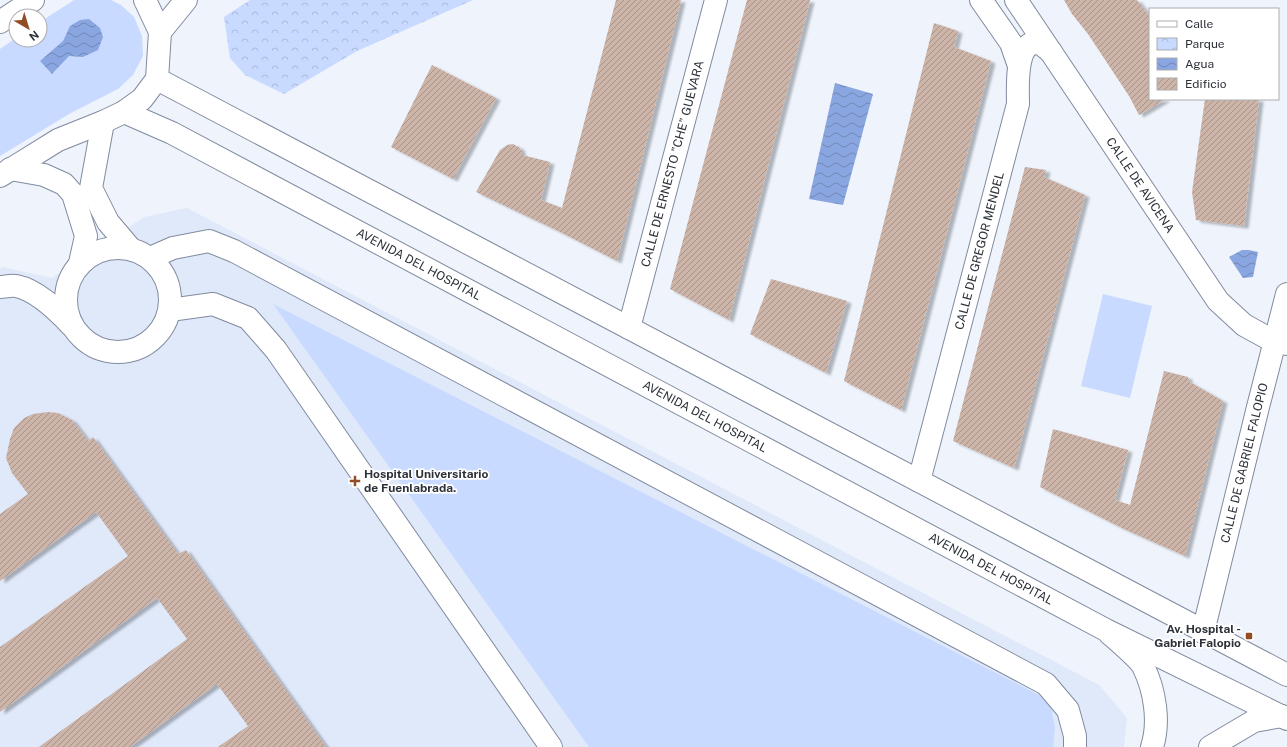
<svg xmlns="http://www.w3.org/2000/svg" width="1287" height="747" font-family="'Public Sans',sans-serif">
  <defs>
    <pattern id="park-crowns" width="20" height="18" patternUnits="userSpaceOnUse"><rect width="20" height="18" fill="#c8daff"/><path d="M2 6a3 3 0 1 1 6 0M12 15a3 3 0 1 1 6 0" fill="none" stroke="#acbbdb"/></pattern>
    <pattern id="water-waves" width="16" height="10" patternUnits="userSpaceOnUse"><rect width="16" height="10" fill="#8aa6e1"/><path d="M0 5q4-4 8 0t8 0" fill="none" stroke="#7188b7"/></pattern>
    <pattern id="building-hatch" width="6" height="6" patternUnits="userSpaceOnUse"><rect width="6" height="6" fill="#cdb4a8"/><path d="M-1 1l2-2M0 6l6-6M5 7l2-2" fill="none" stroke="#a7938a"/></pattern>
    <filter id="shadow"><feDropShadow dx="4.5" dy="2.5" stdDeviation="1" flood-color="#0004"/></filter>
  </defs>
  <rect width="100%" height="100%" fill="#eef3fc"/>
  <path fill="#e0e9fa" d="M 187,208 L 1099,685 L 1127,718 L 1124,747 L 0,747 L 0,269 L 2,267 L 52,278 L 144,217 Z"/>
  <path fill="#c8daff" d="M 74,0 L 111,0 L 121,5 L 134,17 L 142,36 L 143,56 L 133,75 L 118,89 L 69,114 L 0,156 L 0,49 L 16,38 L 16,40 L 40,40 L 40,22 Z
    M 1103,294 L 1152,306 L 1130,398 L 1081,386 Z
    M 273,304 L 1039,695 L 1051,707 L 1055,728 L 1053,747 L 589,747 Z"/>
  <path fill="url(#park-crowns)" d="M 250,0 L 473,0 L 357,51 L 284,94 L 245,75 L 230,58 L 224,17 Z"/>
  <path fill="url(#water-waves)" d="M 89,19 L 100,28 L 103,37 L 98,50 L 83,57 L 69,56 L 52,74 L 40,61 L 63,41 L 70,26 L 80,20 Z
    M 835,83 L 873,94 L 843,205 L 809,199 Z
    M 1242,250 L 1249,250 L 1258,252 L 1253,277 L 1243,278 L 1229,257 Z"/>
  <path fill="url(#building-hatch)" filter="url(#shadow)" d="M 616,0 L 681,0 L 617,261 L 556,230 L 476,192 L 500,150 L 507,145 L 513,144 L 520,148 L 522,155 L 550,162 L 541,200 L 562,208 Z
    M 747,0 L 810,0 L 729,320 L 670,289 Z
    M 1064,0 L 1137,0 L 1150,17 L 1150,99 L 1166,99 L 1139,115 L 1129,96 L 1088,34 L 1072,14 Z
    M 934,23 L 958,31 L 954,47 L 991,61 L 901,410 L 844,381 Z
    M 432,65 L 496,98 L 453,179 L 391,147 Z
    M 1205,99 L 1259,99 L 1244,226 L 1196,220 L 1192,192 Z
    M 1025,167 L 1046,170 L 1044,177 L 1085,195 L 1014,468 L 953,441 Z
    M 771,279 L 847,301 L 826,373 L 750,334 Z
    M 1164,371 L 1188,377 L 1188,381 L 1223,401 L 1185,556 L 1124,529 L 1040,487 L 1053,429 L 1128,450 L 1115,500 L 1130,505 Z
    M 48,412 L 58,413 L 72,420 L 88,441 L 93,437 L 178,554 L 186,550 L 326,747 L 218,747 L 248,726 L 217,684 L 130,747 L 39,747 L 187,639 L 157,598 L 0,712 L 0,647 L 128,556 L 96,512 L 0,581 L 0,514 L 28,494 L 12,473 L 6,458 L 10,439 L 14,428 L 24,418 L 33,414 Z"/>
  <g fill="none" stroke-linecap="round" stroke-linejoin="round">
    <g stroke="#818b9f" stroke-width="24">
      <g id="minor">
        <path d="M 981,0 L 1011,43 L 1019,66"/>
        <path id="s1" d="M 1016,0 L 1218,301 L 1244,325 L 1275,342 L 1287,344"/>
        <path d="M 103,122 L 91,188 L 108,222 L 130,248"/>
        <path d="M 10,169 L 44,175 L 64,184 L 73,194 L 86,236 L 80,263"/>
        <circle cx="118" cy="300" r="52"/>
        <path d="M 150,258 L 173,248 L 209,241 L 234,251 L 1046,684 L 1068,710 L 1075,736 L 1075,747"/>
        <path d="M 0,287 C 5,287 11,285 16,286 C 37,290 57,310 71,325"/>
        <path d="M 170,310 L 213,304 L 248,318 L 276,350 L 551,747"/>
        <path id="s2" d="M 629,328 L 716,0"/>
        <path id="s3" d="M 919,481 L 1018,104 C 1018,91 1014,36 1040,44 C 1044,45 1048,50 1051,52"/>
        <path id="s4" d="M 1203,632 L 1258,407 L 1287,294"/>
        <path d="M 1110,634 C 1118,641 1138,658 1143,666 C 1155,690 1160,722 1152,747"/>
        <path d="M 1210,747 L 1254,721 L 1282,716"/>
      </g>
    </g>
    <g stroke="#818b9f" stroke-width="24">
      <g id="major">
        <path d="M 0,22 L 33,0"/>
        <path d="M 160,32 L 186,0"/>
        <path d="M 157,79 L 1287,675"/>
        <path id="s5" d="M 124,112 L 172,133 L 1106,630 L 1287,719"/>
        <path d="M 0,176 L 58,140 L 103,122 L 124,112 L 142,99 L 157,79 L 160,32 L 145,0"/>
      </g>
    </g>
    <use href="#minor" stroke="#fff" stroke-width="22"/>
    <use href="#major" stroke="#fff" stroke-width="22"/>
  </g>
  <g fill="#934d24" stroke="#fff" stroke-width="1.5">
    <path d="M353 475h4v4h4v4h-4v4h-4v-4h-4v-4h4z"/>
    <rect x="1245" y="632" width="8" height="8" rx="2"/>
  </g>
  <g text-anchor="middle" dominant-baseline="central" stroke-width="3.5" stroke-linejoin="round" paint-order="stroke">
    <g font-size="12" fill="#2c3038" stroke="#fff">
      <text stroke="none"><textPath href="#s2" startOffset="170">CALLE DE ERNESTO "CHE" GUEVARA</textPath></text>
      <text stroke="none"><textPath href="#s1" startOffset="223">CALLE DE AVICENA</textPath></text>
      <text stroke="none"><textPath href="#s3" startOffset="238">CALLE DE GREGOR MENDEL</textPath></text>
      <text stroke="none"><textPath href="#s5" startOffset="332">AVENIDA DEL HOSPITAL</textPath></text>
      <text stroke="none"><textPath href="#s5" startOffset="656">AVENIDA DEL HOSPITAL</textPath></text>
      <text stroke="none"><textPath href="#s4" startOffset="174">CALLE DE GABRIEL FALOPIO</textPath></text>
      <text stroke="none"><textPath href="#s5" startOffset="980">AVENIDA DEL HOSPITAL</textPath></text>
    </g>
    <g font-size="12" font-weight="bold" fill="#2c3038" stroke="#fff" text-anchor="start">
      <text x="364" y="474">Hospital Universitario<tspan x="364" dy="14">de Fuenlabrada.</tspan></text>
      <text x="1241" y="629" text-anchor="end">Av. Hospital -<tspan x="1241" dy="14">Gabriel Falopio</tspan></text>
    </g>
  </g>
  <rect x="1149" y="8" width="130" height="92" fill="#ffffff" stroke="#abacaf"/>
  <rect x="1157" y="21" width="20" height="6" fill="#ffffff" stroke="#abacaf"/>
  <text x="1185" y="28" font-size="12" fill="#2c3038">Calle</text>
  <rect x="1157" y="38" width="20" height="12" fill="url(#park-crowns)" stroke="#abacaf"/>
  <text x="1185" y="48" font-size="12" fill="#2c3038">Parque</text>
  <rect x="1157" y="58" width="20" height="12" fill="url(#water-waves)" stroke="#abacaf"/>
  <text x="1185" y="68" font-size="12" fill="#2c3038">Agua</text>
  <rect x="1157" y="78" width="20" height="12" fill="url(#building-hatch)" stroke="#abacaf"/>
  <text x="1185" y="88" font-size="12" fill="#2c3038">Edificio</text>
  <g transform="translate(28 28) rotate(142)"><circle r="19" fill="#ffffff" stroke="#abacaf"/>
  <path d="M0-3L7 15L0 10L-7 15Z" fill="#934d24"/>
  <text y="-6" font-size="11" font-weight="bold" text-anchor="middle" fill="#2c3038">N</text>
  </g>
</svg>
